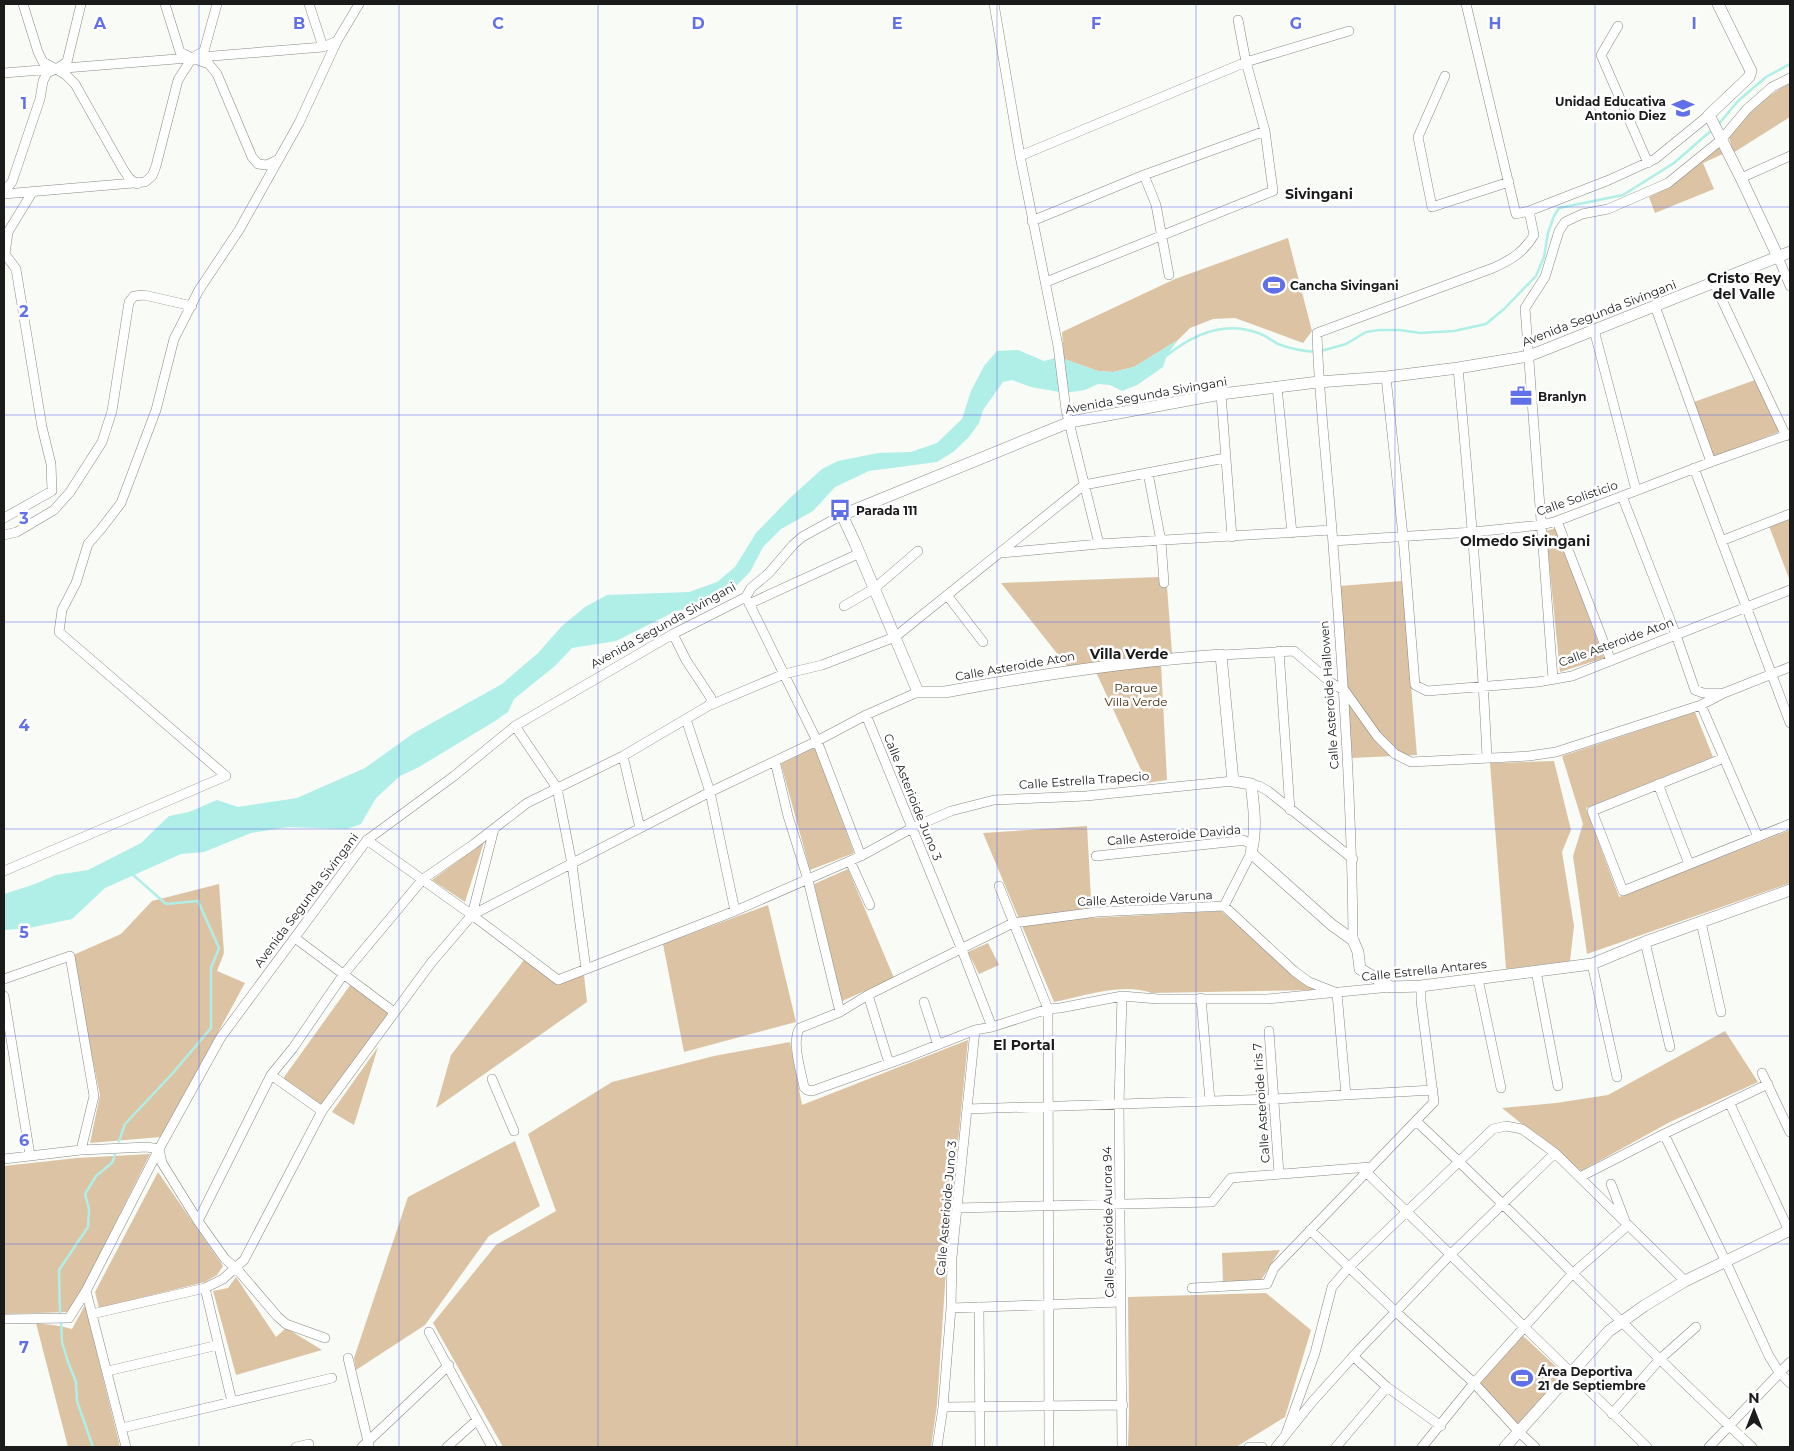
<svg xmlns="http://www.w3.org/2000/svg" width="1794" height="1451" font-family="Montserrat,sans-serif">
  <rect width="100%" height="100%" fill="#f8fbf6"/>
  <path fill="#dcc3a4" d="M 1790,83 L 1790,117 L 1733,153 L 1729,137 C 1748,112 1762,98 1790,83 Z
    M 1720,144 L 1725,153 L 1703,163 L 1714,189 L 1655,213 L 1649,197 L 1669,187 Z
    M 1288,238 L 1312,331 L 1303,343 L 1235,318 L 1213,319 L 1190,328 L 1178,340 L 1134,367 L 1113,372 L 1098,371 L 1064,359 L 1062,332 L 1175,279 Z
    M 1755,380 L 1779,432 L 1714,457 L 1694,402 Z
    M 1790,518 L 1790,581 L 1769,526 Z
    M 1556,528 L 1604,658 L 1560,672 L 1546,531 Z
    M 1158,577 L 1167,587 L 1172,653 L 1067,666 L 1001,583 Z
    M 1402,581 L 1417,755 L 1351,758 L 1340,586 Z
    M 1161,664 L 1167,780 L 1147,783 L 1096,672 Z
    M 1695,712 L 1713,757 L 1586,808 L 1619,897 L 1790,830 L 1790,883 L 1587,954 L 1573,856 L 1583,824 L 1562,756 Z
    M 815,747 L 854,853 L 810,870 L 781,764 Z
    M 1554,761 L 1571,830 L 1562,852 L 1574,926 L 1570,961 L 1506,969 L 1490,763 Z
    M 1087,826 L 1092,918 L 1221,911 L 1314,990 L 1152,993 C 1122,982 1084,996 1054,1002 L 983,833 Z
    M 484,842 L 465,902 L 432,880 Z
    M 848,869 L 894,978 L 842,1001 L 814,884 Z
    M 219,884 L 224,953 L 217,971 L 245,983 L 161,1137 L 90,1143 L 100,1095 L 71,956 L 121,934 L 152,901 Z
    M 768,905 L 796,1022 L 684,1052 L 663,944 Z
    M 988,943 L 999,965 L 979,974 L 968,952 Z
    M 524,960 L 558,984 L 584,975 L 587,1002 L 436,1108 L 451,1055 Z
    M 351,984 L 391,1012 L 322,1108 L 282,1080 Z
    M 1725,1031 L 1758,1082 L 1670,1122 L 1581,1171 L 1502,1108 L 1556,1103 L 1608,1095 Z
    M 968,1040 L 947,1255 L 937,1405 L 931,1447 L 503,1447 L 433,1323 L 496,1245 L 556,1211 L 528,1134 L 612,1082 L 714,1056 L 790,1042 L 802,1105 Z
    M 378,1047 L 354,1125 L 332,1112 Z
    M 515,1141 L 540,1206 L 489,1236 L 425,1325 L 356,1370 L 354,1358 L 408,1197 Z
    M 150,1154 L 81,1292 L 67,1312 L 4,1314 L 4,1166 L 77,1158 Z
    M 158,1172 L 223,1266 L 217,1275 L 205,1282 L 99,1308 L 95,1292 Z
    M 1280,1250 L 1260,1282 L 1223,1283 L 1222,1253 Z
    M 236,1277 L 276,1337 L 286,1328 L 322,1350 L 236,1375 L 213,1291 L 228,1288 Z
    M 1266,1293 L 1311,1330 L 1285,1417 L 1236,1447 L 1128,1447 L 1129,1413 L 1128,1297 Z
    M 85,1305 L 120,1447 L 68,1447 L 36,1323 L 60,1326 L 72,1329 Z
    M 1522,1335 L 1564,1374 L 1519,1426 L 1479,1382 Z"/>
  <path fill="#afefe8" d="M 1178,340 L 1167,355 L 1163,367 L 1137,385 L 1122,391 L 1110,385 L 1098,384 L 1085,390 L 1065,393 L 1031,387 L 1012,380 L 1003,382 L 983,410 L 979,423 L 969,437 L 953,452 L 937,462 L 869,471 L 835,487 L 813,511 L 781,529 L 763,547 L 750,572 L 723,599 L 711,604 L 676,611 L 616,641 L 572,648 L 555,666 L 514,699 L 508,712 L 495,721 L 419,767 L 400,776 L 376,798 L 361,824 L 347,829 L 288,827 L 251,833 L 204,852 L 181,854 L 105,888 L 72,919 L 29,928 L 4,930 L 4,894 L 35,884 L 56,875 L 88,870 L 141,843 L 169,816 L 189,812 L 217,800 L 238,807 L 297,798 L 365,768 L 414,733 L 502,684 L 538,653 L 562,626 L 585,607 L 607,595 L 689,592 L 717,582 L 735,567 L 756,533 L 790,498 L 822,469 L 838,461 L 878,453 L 911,452 L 937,443 L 962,419 L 971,391 L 984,366 L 997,351 L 1018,350 L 1044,361 L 1059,357 L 1098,371 L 1113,372 L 1134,367 Z"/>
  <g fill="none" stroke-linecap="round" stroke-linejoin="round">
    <path stroke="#afefe8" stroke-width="2.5" d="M 1717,126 L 1738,101 L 1766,77 L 1790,64
      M 1321,351 L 1346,344 L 1366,332 L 1379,330 L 1400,330 L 1420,333 L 1454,331 L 1486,324 L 1504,309 L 1536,276 L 1544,257 L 1548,233 L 1554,216 L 1559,208 L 1623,195 L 1674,163 L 1713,129
      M 1166,356 C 1192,335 1224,320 1258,333 C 1265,335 1271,340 1278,344 C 1291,349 1302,351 1316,352
      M 119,1141 L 125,1124 L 172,1074 L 211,1028 L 211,968 L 219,948 L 198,901 L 166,904 L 131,873
      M 60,1316 L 59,1270 L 88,1227 L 89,1209 L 85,1194 L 96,1176 L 112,1163 L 115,1155
      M 61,1321 L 62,1342 L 68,1362 L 76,1382 L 77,1401 L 93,1447"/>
    <g stroke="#878a85" stroke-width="10">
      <path id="minor" d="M 23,4 L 38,52 L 43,62 L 56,69 L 67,62 L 81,4
        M 165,4 L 180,52 L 192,58 L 204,51 L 217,4
        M 309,4 L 323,47
        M 994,4 L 1020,156 L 1058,346 L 1066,410 L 1099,544
        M 1466,4 L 1516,214 L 1529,211
        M 1618,26 L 1601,55 L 1648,163
        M 4,73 L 323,47 L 337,41
        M 1445,76 L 1418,137 L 1432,207 L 1509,182
        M 1020,156 L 1246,62 L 1349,31
        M 1144,175 L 1156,205 L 1169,275
        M 1741,178 L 1790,156
        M 4,191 L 12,182 L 40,99 L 43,81 L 47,73 L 56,69 L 66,75 L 75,84 L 123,169 L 129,178 L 137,184
        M 4,194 L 145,182 L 152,176 L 156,166 L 178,80 L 192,58 L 209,64 L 217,74 L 252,157 L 258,164 L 267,165 L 277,160
        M 1032,221 L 1144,175 L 1265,131
        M 1778,257 L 1790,286
        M 1046,282 L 1273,191 L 1265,131 L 1246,62 L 1238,20
        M 1714,283 L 1786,436
        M 1655,306 L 1711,462
        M 1594,330 L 1636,490
        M 1458,368 C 1470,498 1481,627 1487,757
        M 1386,377 L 1403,536 L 1415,685 L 1427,691 L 1538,682 L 1572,676 L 1790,590
        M 1277,387 L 1292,533
        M 1221,394 L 1232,537
        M 1694,468 L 1790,723
        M 1148,473 L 1161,541 L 1164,583
        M 1622,496 L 1676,635 L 1695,690 L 1703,693 L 1720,693
        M 4,518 L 52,491 L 51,464 L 42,427 L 16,269 L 5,254 L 8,232 L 33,191
        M 1557,521 L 1611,661
        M 4,535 L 17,532 L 54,510 L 70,492 L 102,442 L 112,411 L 129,302 L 134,296 L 144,295 L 192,306
        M 1333,541 L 1473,532 L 1542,525 L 1557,521 L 1711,462 L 1790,434
        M 1721,541 L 1790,514
        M 1001,553 L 1099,544 L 1331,530
        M 947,595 L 983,642
        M 746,597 L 817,741 L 861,856
        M 749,604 L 860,553
        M 844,606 L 875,588 L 918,551
        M 1279,651 L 1290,810
        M 1221,655 L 1294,651 L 1330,682 L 1345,691 L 1377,736 L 1395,754 L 1411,762 L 1529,756 L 1556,752 L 1701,705 L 1724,693 L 1790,667
        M 1553,679 L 1525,308 L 1545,277 L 1559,231 L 1565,222 L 1582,214 L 1608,209 L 1668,183 L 1721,140 L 1747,109 L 1772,87 L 1790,78
        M 1701,705 L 1758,837
        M 708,706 L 784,674 L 822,665 L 895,637 L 1084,485 L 1225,458
        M 866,715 L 962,950 L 992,1027
        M 686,719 L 710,792 L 735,911
        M 515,726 L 557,788 L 572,864 L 586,969
        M 623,756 L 640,828
        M 1724,758 L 1592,811 L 1623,891 L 1790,824
        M 775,761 L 788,816 L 808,880 L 840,1012
        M 1251,784 L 1259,786 L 1268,791 L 1353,859
        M 1658,784 L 1689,864
        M 367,840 L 472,915 L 558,980 L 735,911 L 861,856 L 912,828 L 951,811 L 994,800 L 1086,796 L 1233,781
        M 1096,856 L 1238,841 L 1243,840 L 1253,845
        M 850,861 L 870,905
        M 4,871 L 226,776 L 59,632 L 62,610 L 76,583 L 88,544 L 101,529 L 121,503 L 156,410 L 174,339 L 199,290 L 239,230 L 299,123 L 337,41 L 359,4
        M 999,886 L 1048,1009 L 1049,1447
        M 1224,906 L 1251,853
        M 472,915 L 494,829
        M 1701,922 L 1721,1012
        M 295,938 L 394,1012
        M 1353,940 C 1352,808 1343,675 1333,544 C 1328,473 1319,403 1317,333 L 1493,268 C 1511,260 1524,252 1534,235 L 1529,211 L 1609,180 L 1655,159 L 1709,115
        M 1645,942 L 1670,1047
        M 1592,964 L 1617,1077
        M 1536,971 L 1558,1086
        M 4,979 L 70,956 L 94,1096 L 81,1150
        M 1478,979 L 1501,1088
        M 1337,993 L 1309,982 L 1294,971 L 1224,906 L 1097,912 L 1013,923 L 868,995 L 840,1012 L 800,1028 C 791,1040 801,1072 804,1087 L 807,1090 L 812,1091 L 907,1057 L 975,1030 L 992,1027 L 1048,1009 L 1060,1008 L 1122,996 L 1158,999 L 1267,999 L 1391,987
        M 1337,993 L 1346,1095
        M 868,995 L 889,1063
        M 4,996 L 30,1155
        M 1122,996 L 1119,1104 L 1122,1447
        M 1201,998 L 1210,1101
        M 924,1002 L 938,1045
        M 1269,1031 L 1279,1174
        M 1762,1073 L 1790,1132
        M 271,1075 L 322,1111
        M 492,1079 L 514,1131
        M 1730,1104 L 1790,1233
        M 967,1109 L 1274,1099 L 1433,1090
        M 1416,1121 C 1530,1227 1637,1341 1752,1447
        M 1664,1134 L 1725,1260 L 1769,1356 L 1779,1372 L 1790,1383
        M 4,1159 L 81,1150 L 147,1147 L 159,1149 L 162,1163 L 198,1221 L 225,1259 L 236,1268 L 277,1316 L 286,1324 L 325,1338
        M 1366,1172 L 1647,1447
        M 1580,1177 L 1664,1134 L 1768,1084
        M 957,1208 L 1212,1202 L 1231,1178 L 1370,1167
        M 198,1221 L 271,1075 L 293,1048 L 343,975 L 423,879 L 474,844 L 527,803 L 623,756 L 708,706 L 711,702 L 711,698 L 686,660 L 673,634
        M 1310,1230 L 1396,1312 L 1474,1383 L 1519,1432 L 1535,1447
        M 205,1288 L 232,1402
        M 1192,1288 L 1267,1284 L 1274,1268 L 1434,1102 L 1421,1001 L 1421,986
        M 86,1291 L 126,1447
        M 979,1307 L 980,1447
        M 951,1308 L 1121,1302
        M 92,1314 L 205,1288 L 223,1279 L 244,1260 L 322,1111 L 431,963 L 472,915 L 710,792 L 817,741 L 866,715 L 918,692
        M 4,1319 L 69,1318 L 86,1291 L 159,1149 L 221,1037 L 367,840 L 454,776 L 515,726 L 673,634 L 746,597 L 751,588 L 769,573 L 793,545 L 802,537 L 842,515
        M 429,1332 L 492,1447
        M 1353,1356 L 1387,1387 L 1441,1426
        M 348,1358 L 369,1446
        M 108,1371 L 218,1345
        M 943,1407 L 1123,1405
        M 1612,1414 L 1660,1359 L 1696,1327
        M 122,1428 L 332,1378
        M 1286,1434 L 1315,1353 L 1332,1287 L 1349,1267 L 1493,1129 L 1506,1126 L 1522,1129 L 1555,1153 L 1685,1281
        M 296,1447 L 309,1444
        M 362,1447 L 449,1365
        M 447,1447 L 477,1420
        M 937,1447 L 943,1407 L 951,1308 L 952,1257 L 975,1030
        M 1249,1447 L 1262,1447
        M 1276,1447 L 1312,1402 L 1358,1351 L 1450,1255 L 1555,1153
        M 1336,1447 L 1387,1387
        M 1422,1447 L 1474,1383 L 1572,1274 L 1627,1226 L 1611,1184
        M 1709,1447 L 1790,1362"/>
    </g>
    <g stroke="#878a85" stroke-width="12">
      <path id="tertiary" d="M 1718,4 L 1751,71 L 1749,77 L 1709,115 L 1741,178 L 1778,257
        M 1790,252 L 1529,356 L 1458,368 L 1386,377 L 1318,382 L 1221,394 L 1070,422 L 842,515 L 855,543 L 918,692 L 945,692 C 1037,675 1128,661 1221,655 L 1233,781 L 1251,784 C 1254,807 1257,830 1251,853 L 1332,925 L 1353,940 L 1358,952 L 1360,969 L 1391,987 L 1421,986 L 1592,964 L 1645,942 L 1790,890
        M 1505,1447 L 1609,1331 L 1644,1306 L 1685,1281 L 1790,1230"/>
    </g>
    <use href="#minor" stroke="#fff" stroke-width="9"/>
    <use href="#tertiary" stroke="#fff" stroke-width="11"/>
  </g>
  <path fill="none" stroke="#6070e8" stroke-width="1" stroke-opacity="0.55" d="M 199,4 L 199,1447M 399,4 L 399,1447M 598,4 L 598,1447M 797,4 L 797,1447M 997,4 L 997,1447M 1196,4 L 1196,1447M 1395,4 L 1395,1447M 1595,4 L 1595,1447M 4,207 L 1790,207M 4,415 L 1790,415M 4,622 L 1790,622M 4,829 L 1790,829M 4,1036 L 1790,1036M 4,1244 L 1790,1244"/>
  <defs>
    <g id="school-bare" transform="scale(1.725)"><path d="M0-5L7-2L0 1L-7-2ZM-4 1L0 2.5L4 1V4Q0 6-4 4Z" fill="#6070e8" stroke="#fff" stroke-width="2.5" paint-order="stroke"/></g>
    <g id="stadium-bare" transform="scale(1.725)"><path d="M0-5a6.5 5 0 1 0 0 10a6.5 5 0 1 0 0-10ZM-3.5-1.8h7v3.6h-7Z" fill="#6070e8" stroke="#fff" stroke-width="2.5" paint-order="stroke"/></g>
    <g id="office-bare" transform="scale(1.725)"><path d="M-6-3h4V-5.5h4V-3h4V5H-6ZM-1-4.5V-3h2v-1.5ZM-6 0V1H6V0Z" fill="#6070e8" stroke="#fff" stroke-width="2.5" paint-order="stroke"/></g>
    <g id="bus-bare" transform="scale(1.725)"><path d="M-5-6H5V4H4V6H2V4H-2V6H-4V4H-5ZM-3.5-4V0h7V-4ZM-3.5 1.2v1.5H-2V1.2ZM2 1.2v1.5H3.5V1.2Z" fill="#6070e8" stroke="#fff" stroke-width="2.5" paint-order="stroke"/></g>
  </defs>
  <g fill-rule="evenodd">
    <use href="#school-bare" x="1683" y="108"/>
    <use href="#stadium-bare" x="1274" y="285"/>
    <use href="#office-bare" x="1521" y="396"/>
    <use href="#bus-bare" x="840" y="510"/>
    <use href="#stadium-bare" x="1522" y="1378"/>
  </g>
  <g text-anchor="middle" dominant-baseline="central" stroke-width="5" stroke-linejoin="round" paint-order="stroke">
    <g font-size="12" font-weight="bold" fill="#1a1b1a" stroke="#fff" text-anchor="start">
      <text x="1666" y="101" text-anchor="end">Unidad Educativa<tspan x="1666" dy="14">Antonio Diez</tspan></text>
      <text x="1290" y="285">Cancha Sivingani</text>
      <text x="1538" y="396">Branlyn</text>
      <text x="856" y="510">Parada 111</text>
      <text x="1538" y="1371">Área Deportiva<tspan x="1538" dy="14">21 de Septiembre</tspan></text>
    </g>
    <g font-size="12" fill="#1a1b1a" stroke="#fff">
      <text transform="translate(1599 313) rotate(-21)">Avenida Segunda Sivingani</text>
      <text transform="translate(1146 395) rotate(-10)">Avenida Segunda Sivingani</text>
      <text transform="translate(1577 498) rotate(-19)">Calle Solisticio</text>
      <text transform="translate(663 625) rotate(-29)">Avenida Segunda Sivingani</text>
      <text transform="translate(1616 642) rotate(-20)">Calle Asteroide Aton</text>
      <text transform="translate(1015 666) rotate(-10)">Calle Asteroide Aton</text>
      <text transform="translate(1329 695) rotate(-94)">Calle Asteroide Hallowen</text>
      <text transform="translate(1084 780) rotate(-4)">Calle Estrella Trapecio</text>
      <text transform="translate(913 797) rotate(68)">Calle Asterioide Juno 3</text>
      <text transform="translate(1174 835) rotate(-5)">Calle Asteroide Davida</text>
      <text transform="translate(1145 898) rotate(-3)">Calle Asteroide Varuna</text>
      <text transform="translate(306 900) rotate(-53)">Avenida Segunda Sivingani</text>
      <text transform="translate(1424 970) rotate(-6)">Calle Estrella Antares</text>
      <text transform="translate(1261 1103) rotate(-94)">Calle Asteroide Iris 7</text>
      <text transform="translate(946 1208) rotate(-85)">Calle Asterioide Juno 3</text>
      <text transform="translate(1108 1222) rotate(-91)">Calle Asteroide Aurora 94</text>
    </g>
    <g font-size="12" fill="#402a09" stroke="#fff">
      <text x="1136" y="687">Parque<tspan x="1136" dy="14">Villa Verde</tspan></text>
    </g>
    <g font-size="14" font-weight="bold" fill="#1a1b1a" stroke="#fff">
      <text x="1319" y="194">Sivingani</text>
      <text x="1744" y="278">Cristo Rey<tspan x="1744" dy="16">del Valle</tspan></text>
      <text x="1525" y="541">Olmedo Sivingani</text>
      <text x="1129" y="654">Villa Verde</text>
      <text x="1024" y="1045">El Portal</text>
    </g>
  </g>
  <g font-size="16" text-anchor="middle" font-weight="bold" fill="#6070e8" stroke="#fff" stroke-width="5" stroke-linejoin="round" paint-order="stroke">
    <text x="100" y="29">A</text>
    <text x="299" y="29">B</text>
    <text x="498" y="29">C</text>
    <text x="698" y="29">D</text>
    <text x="897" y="29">E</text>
    <text x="1096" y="29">F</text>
    <text x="1296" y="29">G</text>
    <text x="1495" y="29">H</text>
    <text x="1694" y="29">I</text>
    <text x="24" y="109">1</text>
    <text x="24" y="317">2</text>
    <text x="24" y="524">3</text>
    <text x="24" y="731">4</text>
    <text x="24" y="938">5</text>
    <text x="24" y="1146">6</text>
    <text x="24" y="1353">7</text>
  </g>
  <rect width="1794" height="1451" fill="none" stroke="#1a1b1a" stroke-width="10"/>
  <g transform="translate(1754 1411)" stroke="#ffffff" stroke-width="4" paint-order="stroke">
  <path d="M0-4L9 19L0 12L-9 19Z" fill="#1a1b1a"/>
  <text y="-8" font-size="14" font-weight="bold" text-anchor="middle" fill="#1a1b1a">N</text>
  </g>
</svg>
